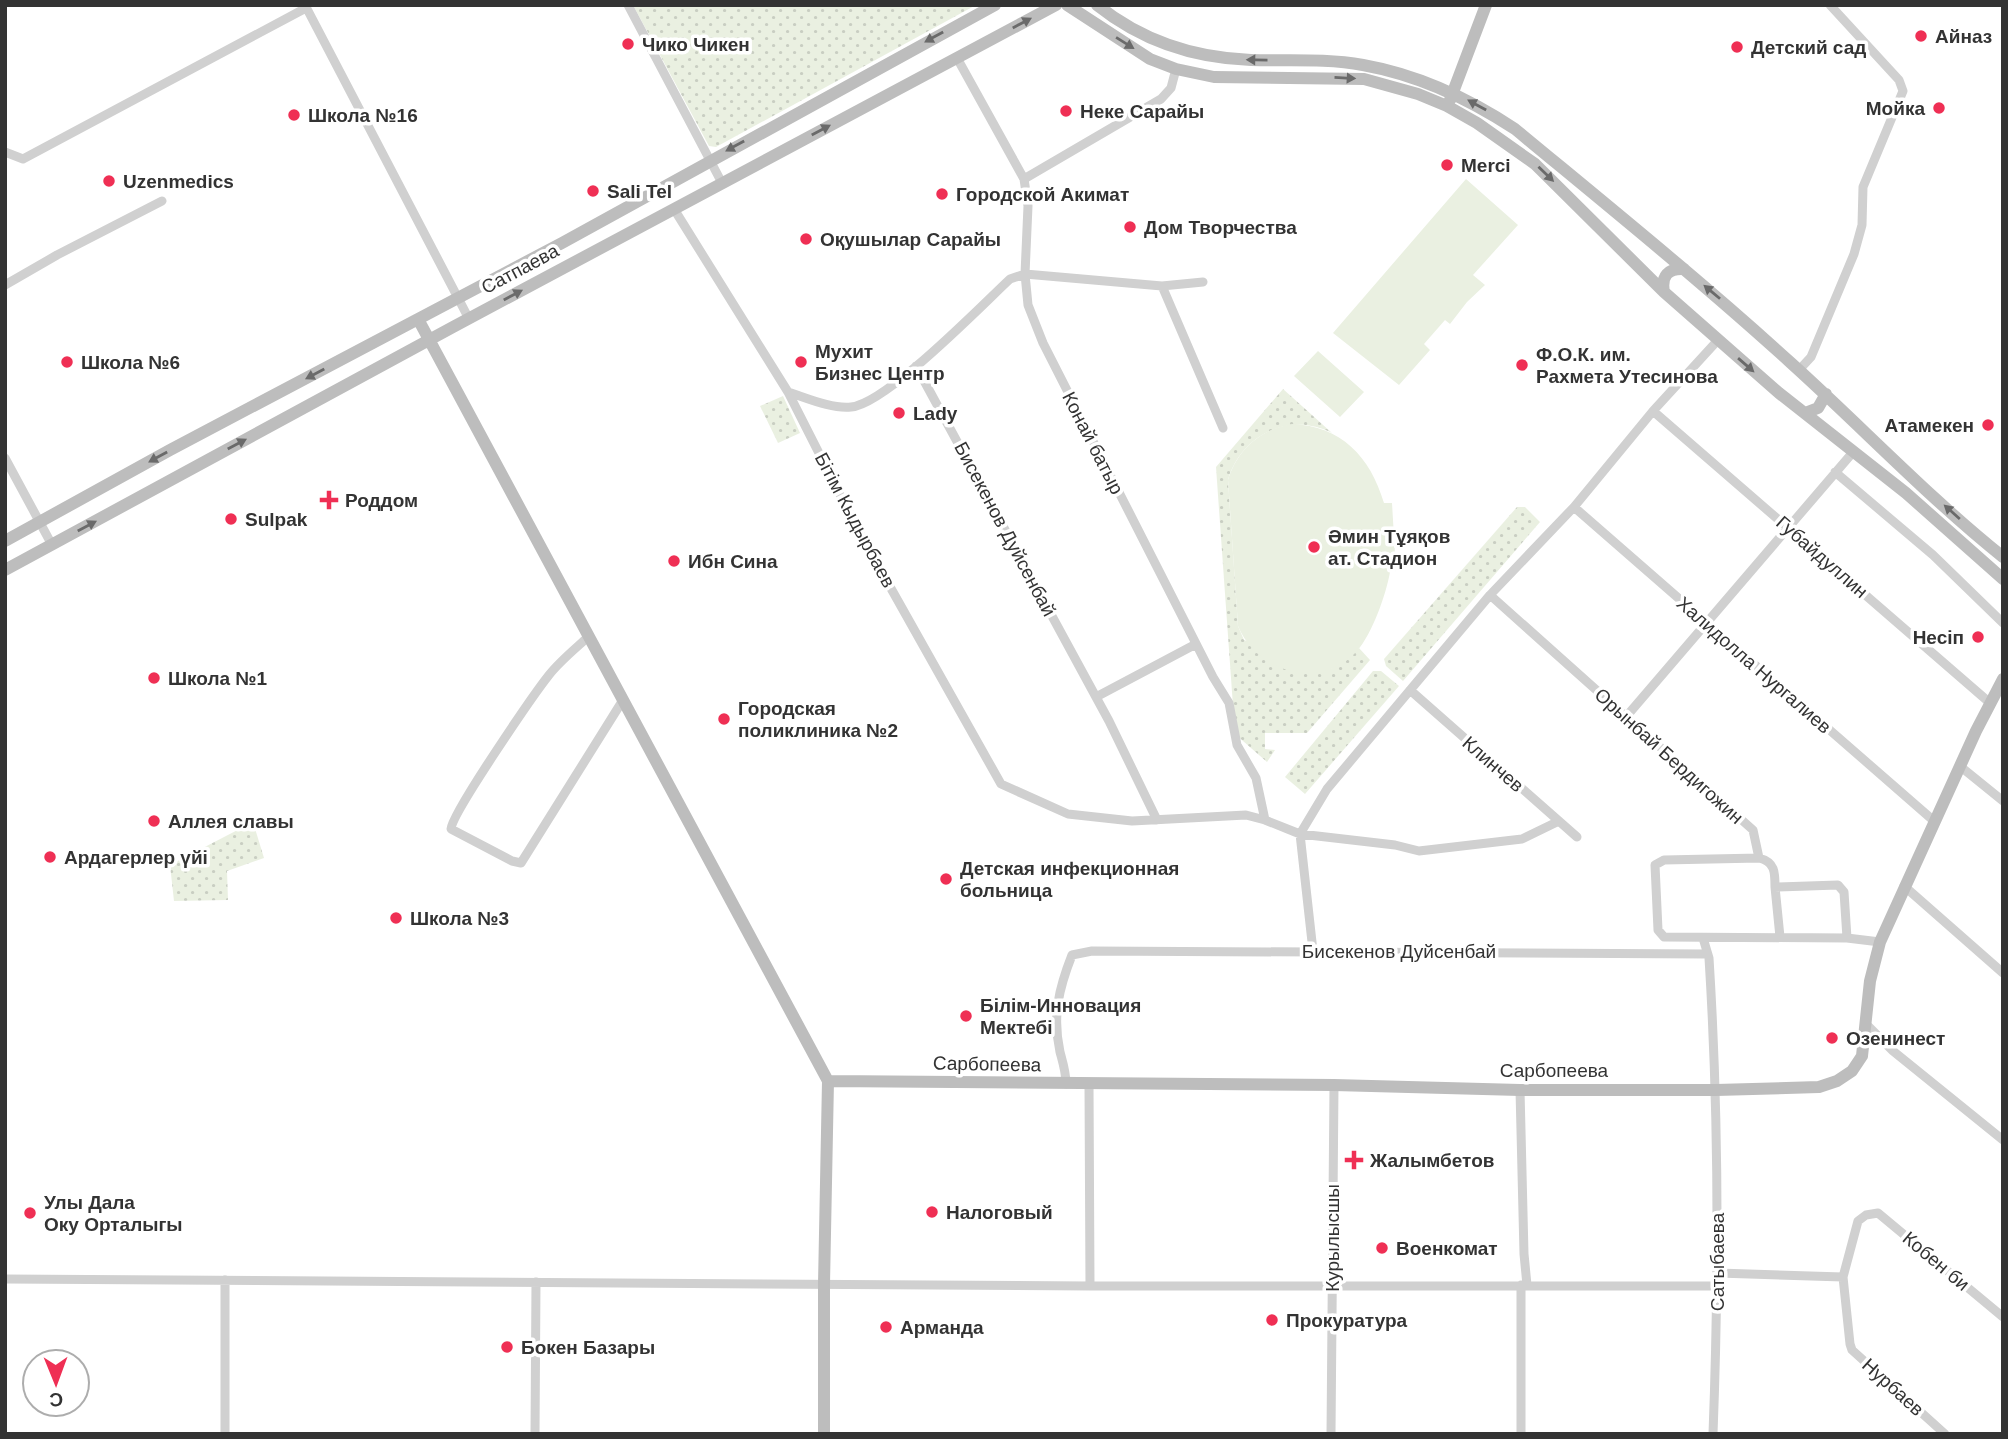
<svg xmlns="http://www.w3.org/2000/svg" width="2008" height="1439" font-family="Arial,sans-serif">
  <defs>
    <pattern id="grass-dots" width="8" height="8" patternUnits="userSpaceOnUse" patternTransform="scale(1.75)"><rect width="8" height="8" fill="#eaf0e1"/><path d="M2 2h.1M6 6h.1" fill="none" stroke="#c9cec2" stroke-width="1.8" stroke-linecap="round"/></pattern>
  </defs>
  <rect width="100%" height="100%" fill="#fff"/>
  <path fill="url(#grass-dots)" d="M 633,5 L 976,5 L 716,147 L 709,146 Z
    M 1283,389 L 1332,433 C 1290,411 1241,435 1228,480 L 1238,626 L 1244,640 L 1330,669 L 1349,658 L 1359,648 L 1370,660 L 1307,733 L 1265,733 L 1265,749 L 1275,750 L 1267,762 L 1235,734 L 1216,467 Z
    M 783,396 L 800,433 L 778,443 L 760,406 Z
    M 1517,507 L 1525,507 L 1540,522 L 1403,681 L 1386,666 L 1384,659 Z
    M 1373,671 L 1381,671 L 1399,686 L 1305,794 L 1285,777 Z
    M 253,822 L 264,858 L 227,871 L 228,900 L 174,901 L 170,865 Z"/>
  <path fill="#eaf0e1" d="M 1466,179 L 1518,225 L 1473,275 L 1485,285 L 1467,302 L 1450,324 L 1445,320 L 1424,344 L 1430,350 L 1399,385 L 1333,333 Z
    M 1318,351 L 1364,392 L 1340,417 L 1294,376 Z
    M 1292,424 C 1341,426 1370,456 1384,503 L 1392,503 L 1396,571 L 1390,572 C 1386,595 1372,634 1357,651 C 1320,692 1257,672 1238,626 L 1228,480 C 1237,450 1261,429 1292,424 Z"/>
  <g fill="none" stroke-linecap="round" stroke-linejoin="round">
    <path stroke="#d0d0d0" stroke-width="9" d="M 305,5 L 469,319
      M 628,5 L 722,183
      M 957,58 L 1024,179 L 1028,206 L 1025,274 L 1028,305 L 1043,343 L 1213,677 L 1229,703 L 1237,745 L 1256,778 L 1265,820
      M 5,152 L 23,159 L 306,8
      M 1024,179 L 1161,99 L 1171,88 L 1176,69
      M 674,209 L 788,392 L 857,528 L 1001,784 L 1068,814 L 1132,821 L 1246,815 L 1265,820 L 1300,834 L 1395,845 L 1419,851 L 1522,839 L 1559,821
      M 5,285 L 57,255 L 162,201
      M 1162,286 L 1223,428
      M 916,366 L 1109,721 L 1157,820
      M 1799,370 L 1811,357 L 1854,254 L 1862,225 L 1863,187 L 1903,91 L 1899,80 L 1830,5
      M 788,392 C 807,398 831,409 851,407 C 886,404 981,306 1010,279 L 1025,274 L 1162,286 L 1203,282
      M 1653,411 L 1990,703
      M 5,458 L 52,545
      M 1835,472 L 1933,555 L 2003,623
      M 1574,507 L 1934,821
      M 1490,595 L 1753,830 L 1759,858 L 1664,860 L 1655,865 L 1658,930 L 1664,937 L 1847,938 L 1880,942
      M 588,637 C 575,649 560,661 549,675 C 534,694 452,813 451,829 L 512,861 L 521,863 L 623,700
      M 1410,690 L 1577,837
      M 1096,697 L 1196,644
      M 1625,718 L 1854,451
      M 1961,767 L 2003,801
      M 1759,858 C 1775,862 1775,872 1775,887 L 1838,885 L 1844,892 L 1847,938
      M 1904,886 L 2003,973
      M 1775,887 L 1780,937
      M 1703,938 L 1709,958 C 1719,1117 1719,1275 1713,1434
      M 1313,951 L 1300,834 L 1327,789 L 1490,595 L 1574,507 L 1653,411 L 1718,340
      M 1866,1024 L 1893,1051 L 2003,1140
      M 1066,1084 C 1066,1072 1063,1063 1060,1052 C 1052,1016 1059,988 1072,955 L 1092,951 L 1706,954
      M 1089,1085 L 1090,1286
      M 1520,1090 L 1524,1254 L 1527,1285
      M 1718,1273 L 1843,1277
      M 5,1279 L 1090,1286 L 1718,1286
      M 1521,1285 L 1521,1434
      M 225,1434 L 225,1280
      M 535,1434 L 536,1282
      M 1331,1434 L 1334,1085
      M 1945,1434 L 1852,1350 L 1850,1344 L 1843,1277 L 1858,1221 L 1866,1215 L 1878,1213 L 2003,1317"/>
    <path stroke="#bdbdbd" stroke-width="12" d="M 1067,5 L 1150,59 L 1176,69 L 1214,77 L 1364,79 L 1418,94 L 1447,106 L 1477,123 L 1535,164 L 1664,292 L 1779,393 L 1906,493 L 2003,579
      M 1097,5 C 1142,41 1194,58 1251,60 C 1288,61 1326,58 1363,65 C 1419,75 1468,98 1515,129 C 1608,206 1702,282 1791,363 C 1862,427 1928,497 2003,557
      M 1450,100 L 1486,5
      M 1664,292 C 1661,276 1668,268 1684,269
      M 418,319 L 828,1081 L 824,1284 L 824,1434
      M 1805,413 L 1818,408 L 1826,394
      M 5,541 L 170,450 L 562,243 L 995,5
      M 5,570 L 453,327 L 1056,5
      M 828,1081 L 1334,1085 L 1520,1090 L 1716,1090 L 1819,1087 L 1837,1081 L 1852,1071 L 1862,1056 L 1870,981 L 1880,942 L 1976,731 L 2003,679"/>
  </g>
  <defs><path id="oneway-solid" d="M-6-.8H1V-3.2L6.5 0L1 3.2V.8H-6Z" transform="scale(1.75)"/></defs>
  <g fill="#6a6a6a">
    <use href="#oneway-solid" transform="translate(1022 23) rotate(-28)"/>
    <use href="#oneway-solid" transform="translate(934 37) rotate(151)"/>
    <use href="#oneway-solid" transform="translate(1125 43) rotate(32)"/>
    <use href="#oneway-solid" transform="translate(1257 60) rotate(-179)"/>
    <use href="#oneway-solid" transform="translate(1345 78) rotate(3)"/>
    <use href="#oneway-solid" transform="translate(1477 105) rotate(-151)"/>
    <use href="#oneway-solid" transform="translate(821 130) rotate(-28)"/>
    <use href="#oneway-solid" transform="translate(735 146) rotate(151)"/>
    <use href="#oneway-solid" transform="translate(1546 174) rotate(44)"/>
    <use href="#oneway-solid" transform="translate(1712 292) rotate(-140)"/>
    <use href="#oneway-solid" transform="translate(513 295) rotate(-28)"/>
    <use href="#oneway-solid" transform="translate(1746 365) rotate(41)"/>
    <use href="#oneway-solid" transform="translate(315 374) rotate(152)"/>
    <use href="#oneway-solid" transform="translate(237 444) rotate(-28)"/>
    <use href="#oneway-solid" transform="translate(158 457) rotate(151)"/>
    <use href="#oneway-solid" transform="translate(1952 512) rotate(-138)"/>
    <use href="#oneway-solid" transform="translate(87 526) rotate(-28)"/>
  </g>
  <g fill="#ef2f54" stroke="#fff" stroke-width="2.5">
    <circle cx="1921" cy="36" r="7"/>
    <circle cx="628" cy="44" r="7"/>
    <circle cx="1737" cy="47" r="7"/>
    <circle cx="1939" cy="108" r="7"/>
    <circle cx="1066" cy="111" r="7"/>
    <circle cx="294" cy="115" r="7"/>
    <circle cx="1447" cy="165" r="7"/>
    <circle cx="109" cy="181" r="7"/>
    <circle cx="593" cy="191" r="7"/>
    <circle cx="942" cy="194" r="7"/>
    <circle cx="1130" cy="227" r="7"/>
    <circle cx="806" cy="239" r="7"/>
    <circle cx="67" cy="362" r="7"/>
    <circle cx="801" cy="362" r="7"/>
    <circle cx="1522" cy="365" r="7"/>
    <circle cx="899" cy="413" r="7"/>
    <circle cx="1988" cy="425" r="7"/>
    <path d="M325.5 489.5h7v7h7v7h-7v7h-7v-7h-7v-7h7z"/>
    <circle cx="231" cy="519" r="7"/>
    <circle cx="1314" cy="547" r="7"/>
    <circle cx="674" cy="561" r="7"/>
    <circle cx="1978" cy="637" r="7"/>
    <circle cx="154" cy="678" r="7"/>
    <circle cx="724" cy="719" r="7"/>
    <circle cx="154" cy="821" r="7"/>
    <circle cx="50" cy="857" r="7"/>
    <circle cx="946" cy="879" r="7"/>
    <circle cx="396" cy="918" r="7"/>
    <circle cx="966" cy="1016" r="7"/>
    <circle cx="1832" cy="1038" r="7"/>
    <path d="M1350.5 1149.5h7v7h7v7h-7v7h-7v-7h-7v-7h7z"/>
    <circle cx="932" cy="1212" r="7"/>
    <circle cx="30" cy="1213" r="7"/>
    <circle cx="1382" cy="1248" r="7"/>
    <circle cx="1272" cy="1320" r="7"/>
    <circle cx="886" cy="1327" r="7"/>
    <circle cx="507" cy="1347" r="7"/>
  </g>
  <g text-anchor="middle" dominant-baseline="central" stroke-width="7" stroke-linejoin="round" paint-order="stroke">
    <g font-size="19" font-weight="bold" fill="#333" stroke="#fff" text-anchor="start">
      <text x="1935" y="36">Айназ</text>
      <text x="642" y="44">Чико Чикен</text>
      <text x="1751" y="47">Детский сад</text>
      <text x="1925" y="108" text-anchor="end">Мойка</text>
      <text x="1080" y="111">Неке Сарайы</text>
      <text x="308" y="115">Школа №16</text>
      <text x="1461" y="165">Merci</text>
      <text x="123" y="181">Uzenmedics</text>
      <text x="607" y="191">Sali Tel</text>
      <text x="956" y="194">Городской Акимат</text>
      <text x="1144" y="227">Дом Творчества</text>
      <text x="820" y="239">Оқушылар Сарайы</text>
      <text x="815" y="351">Мухит<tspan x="815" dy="22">Бизнес Центр</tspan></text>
      <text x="1536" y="354">Ф.О.К. им.<tspan x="1536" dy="22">Рахмета Утесинова</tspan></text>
      <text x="81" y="362">Школа №6</text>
      <text x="913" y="413">Lady</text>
      <text x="1974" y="425" text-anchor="end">Атамекен</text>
      <text x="345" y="500">Роддом</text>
      <text x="245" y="519">Sulpak</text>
      <text x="1328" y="536">Әмин Тұяқов<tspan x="1328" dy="22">ат. Стадион</tspan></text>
      <text x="688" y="561">Ибн Сина</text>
      <text x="1964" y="637" text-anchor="end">Несіп</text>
      <text x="168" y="678">Школа №1</text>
      <text x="738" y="708">Городская<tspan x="738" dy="22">поликлиника №2</tspan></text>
      <text x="168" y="821">Аллея славы</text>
      <text x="64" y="857">Ардагерлер үйі</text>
      <text x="960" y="868">Детская инфекционная<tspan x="960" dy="22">больница</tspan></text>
      <text x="410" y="918">Школа №3</text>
      <text x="980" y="1005">Білім-Инновация<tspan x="980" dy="22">Мектебі</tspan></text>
      <text x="1846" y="1038">Озенинест</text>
      <text x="1370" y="1160">Жалымбетов</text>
      <text x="44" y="1202">Улы Дала<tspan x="44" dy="22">Оку Орталыгы</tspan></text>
      <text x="946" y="1212">Налоговый</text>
      <text x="1396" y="1248">Военкомат</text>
      <text x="1286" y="1320">Прокуратура</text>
      <text x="900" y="1327">Арманда</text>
      <text x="521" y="1347">Бокен Базары</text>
    </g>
    <g font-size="19" fill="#333" stroke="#fff">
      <text transform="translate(520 269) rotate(-28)">Сатпаева</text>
      <text transform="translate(1093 443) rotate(63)">Конай батыр</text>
      <text transform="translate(855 520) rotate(62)">Бiтiм Кыдырбаев</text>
      <text transform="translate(1005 529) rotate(62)">Бисекенов Дуйсенбай</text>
      <text transform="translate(1822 557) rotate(41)">Губайдуллин</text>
      <text transform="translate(1754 665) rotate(41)">Халидолла Нургалиев</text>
      <text transform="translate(1669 756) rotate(42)">Орынбай Бердигожин</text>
      <text transform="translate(1493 764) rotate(41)">Клинчев</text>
      <text x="1399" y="951">Бисекенов Дуйсенбай</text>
      <text transform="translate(987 1064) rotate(1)">Сарбопеева</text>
      <text x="1554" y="1070">Сарбопеева</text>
      <text transform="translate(1332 1238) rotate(-90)">Курылысшы</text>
      <text transform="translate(1936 1261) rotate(40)">Кобен би</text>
      <text transform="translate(1717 1262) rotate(-90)">Сатыбаева</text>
      <text transform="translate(1893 1387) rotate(42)">Нурбаев</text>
    </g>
  </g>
  <rect width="2008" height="1439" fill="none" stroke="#333333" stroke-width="14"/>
  <g transform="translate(56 1383) rotate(179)"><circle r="33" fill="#ffffff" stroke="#adadad" stroke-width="2"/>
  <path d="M0-5L12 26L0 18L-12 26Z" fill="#ef2f54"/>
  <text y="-10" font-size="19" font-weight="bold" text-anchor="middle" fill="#333333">С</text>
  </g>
</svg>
